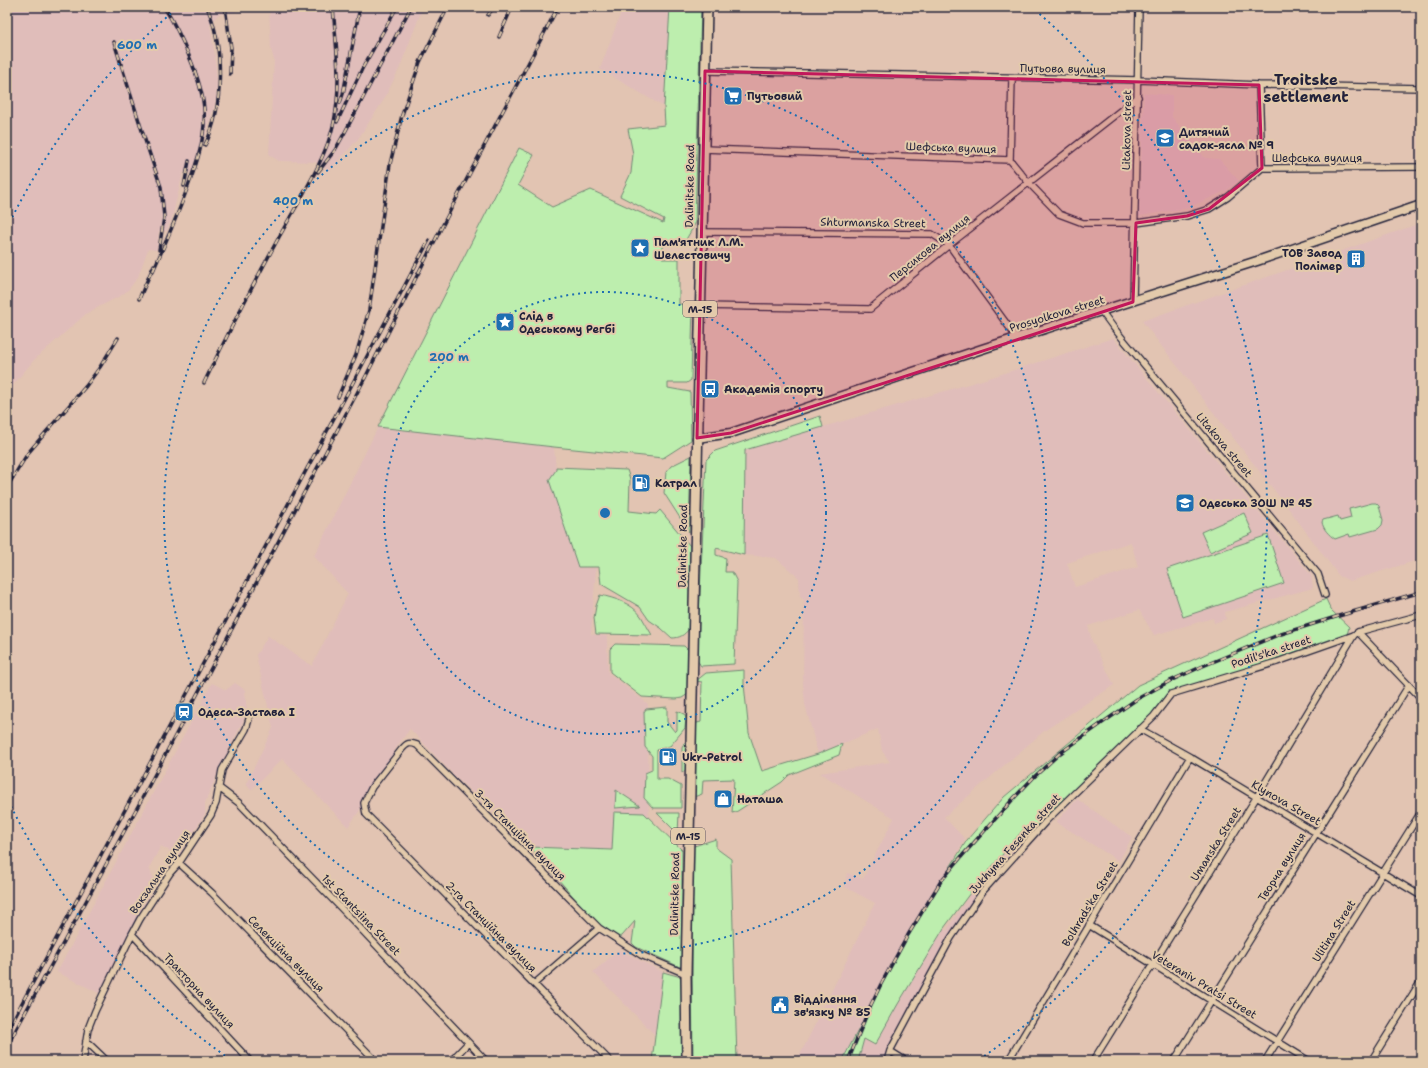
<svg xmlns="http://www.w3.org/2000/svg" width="1428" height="1068" font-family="'Shantell Sans',sans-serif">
  <rect width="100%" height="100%" fill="#e2c4b2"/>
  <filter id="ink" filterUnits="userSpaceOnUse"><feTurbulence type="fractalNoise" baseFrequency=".025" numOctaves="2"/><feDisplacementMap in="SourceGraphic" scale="8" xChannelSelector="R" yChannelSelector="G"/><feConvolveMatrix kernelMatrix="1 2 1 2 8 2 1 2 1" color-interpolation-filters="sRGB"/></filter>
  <g filter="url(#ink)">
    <path fill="#e0bdba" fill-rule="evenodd" d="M 7,7 L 235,7 L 235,12 L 219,14 L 210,24 L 215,57 L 217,82 L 216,100 L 207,131 L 190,174 L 183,173 L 172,218 L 167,231 L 159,231 L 157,250 L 148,249 L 138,277 L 129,289 L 122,295 L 87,313 L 34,360 L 7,392 Z
      M 269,7 L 423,7 L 400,67 L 383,101 L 358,139 L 329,171 L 315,162 L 279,161 L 269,155 L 274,60 L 271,49 Z
      M 623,7 L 670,7 L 664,107 L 600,69 Z
      M 1144,93 L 1172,95 L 1172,117 L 1205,158 L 1219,159 L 1239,181 L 1227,190 L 1188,208 L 1139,216 Z
      M 1421,223 L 1421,559 L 1350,581 L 1339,576 L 1289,509 L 1142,321 Z
      M 1113,338 L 1311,575 L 1313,588 L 1225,612 L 1226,619 L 1214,623 L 1213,618 L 1154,635 L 1139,610 L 1088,626 L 1092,641 L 1114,685 L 1044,731 L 944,817 L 965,839 L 842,1061 L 797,1061 L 875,903 L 845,887 L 847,873 L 863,879 L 894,818 L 820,773 L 890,762 L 882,751 L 878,729 L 818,754 L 805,704 L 803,683 L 804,600 L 800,597 L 799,578 L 776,558 L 744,555 L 745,450 L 989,378 ZM 1131,542 L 1138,567 L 1075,587 L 1067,563 Z
      M 747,387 L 747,388 L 750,388 L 750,390 L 752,390 L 753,396 L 742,397 L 741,388 Z
      M 378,427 L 554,447 L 556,470 L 578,567 L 596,568 L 591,634 L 607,636 L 608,673 L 648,704 L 649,851 L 530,847 L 454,775 L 410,729 L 400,742 L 358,813 L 348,827 L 282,759 L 251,790 L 246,784 L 273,728 L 256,655 L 268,636 L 312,666 L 348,594 L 314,556 Z
      M 212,683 L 226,690 L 235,683 L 245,690 L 247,713 L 219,770 L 205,803 L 205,814 L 178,856 L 161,846 L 149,868 L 155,882 L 99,993 L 57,972 Z
      M 1077,799 L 1132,837 L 1119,861 L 1056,822 Z
      M 1024,830 L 1030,836 L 988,880 L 949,936 L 885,1054 L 883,1061 L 858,1061 L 864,1039 L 875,1045 L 898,1004 L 944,928 L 946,931 L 973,889 L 969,886 L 971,884 L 976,886 Z
      M 619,950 L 663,972 L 655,1035 L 593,972 Z"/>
    <path fill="#bdeeae" stroke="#708874" d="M 670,7 L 701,7 L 695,224 L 684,243 L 663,242 L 663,259 L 679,259 L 679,304 L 693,305 L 691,380 L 687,383 L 668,383 L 668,388 L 690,392 L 691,440 L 663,458 L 554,447 L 378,427 L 519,148 L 534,155 L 518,185 L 552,207 L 591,190 L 663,223 L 664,219 L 620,196 L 631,173 L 633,154 L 628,129 L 665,125 L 664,107 Z
      M 820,416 L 823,427 L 745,450 L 744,555 L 716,548 L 716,555 L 726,558 L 725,572 L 732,572 L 737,582 L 734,664 L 701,666 L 697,660 L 706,460 L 715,451 Z
      M 691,456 L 689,532 L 664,493 L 666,472 L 671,466 Z
      M 556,467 L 627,470 L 630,479 L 629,511 L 656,514 L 660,510 L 690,546 L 689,629 C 684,635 680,638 672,638 L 661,628 L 649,620 L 640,607 L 601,584 L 599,567 L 578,567 L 549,480 L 556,470 Z
      M 1372,503 L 1376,503 L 1379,506 L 1383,520 L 1382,525 L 1378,529 L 1350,537 L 1349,534 L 1335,539 C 1329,535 1323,529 1322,522 L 1323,520 L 1338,516 L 1340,521 L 1351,518 L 1349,509 Z
      M 1244,513 L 1253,533 L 1210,552 L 1201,532 Z
      M 1268,535 L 1284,583 L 1183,617 L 1167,569 Z
      M 600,595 C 614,598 632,603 641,616 C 645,622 648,629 652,635 L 596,634 L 594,618 L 596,606 Z
      M 1326,599 L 1331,610 L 1349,627 L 1347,635 L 1298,652 L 1170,693 L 1160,708 L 1030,836 L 1023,830 L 976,886 L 971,884 L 970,886 L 973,889 L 944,928 L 898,1004 L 875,1045 L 864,1039 L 858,1061 L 842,1061 L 908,935 L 967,840 L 1004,797 L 1138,685 Z
      M 615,644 L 684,646 L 688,650 L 688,694 L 682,698 L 676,699 L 642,697 L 610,672 L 610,649 Z
      M 744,670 L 744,684 L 749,733 L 762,771 L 818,754 L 842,744 L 839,755 L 789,775 L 782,782 L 736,812 L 732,813 L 734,779 L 703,780 L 702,794 L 691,798 L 693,724 L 701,722 L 702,682 L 696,681 L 706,673 Z
      M 667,707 L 667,722 L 675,732 L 677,730 L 677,711 L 684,714 L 686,718 L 685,728 L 670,746 L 657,750 L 657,779 L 668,779 L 681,786 L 681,808 L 653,808 L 644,798 L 645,773 L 652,770 L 652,756 L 645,747 L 644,712 L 646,709 Z
      M 688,742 L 687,769 L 682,773 L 682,748 L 684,743 Z
      M 616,790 L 640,806 L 615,808 Z
      M 614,812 L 644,813 L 682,850 L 682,968 L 636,947 L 632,943 L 635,921 L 622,936 L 612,941 L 530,847 L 612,850 Z
      M 657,813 L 679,813 L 678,834 Z
      M 716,839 L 716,848 L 731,859 L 737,1061 L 693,1061 L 691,847 Z
      M 663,972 L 681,977 L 684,1061 L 652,1061 Z"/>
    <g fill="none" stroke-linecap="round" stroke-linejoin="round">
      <g stroke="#22223b" stroke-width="8">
        <path id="street" d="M 705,71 L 1139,80 L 1259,85 L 1421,88
          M 1259,85 L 1262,168
          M 703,149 L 1010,160 L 1028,182 L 1059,214 L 1083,223 L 1136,223 L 1187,216 L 1209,209 L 1228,197 L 1262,168 L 1421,167
          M 1010,160 L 1012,78
          M 701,232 L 932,234 L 949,245 L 1017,338
          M 1133,302 L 1139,7
          M 700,306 L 870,309 L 949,245 L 1138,97
          M 1102,312 L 1113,327 L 1318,574 L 1325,595
          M 1358,632 L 1421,698
          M 1140,729 L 1190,757 L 1421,896
          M 218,787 L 239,803 L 342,909 L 486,1061
          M 179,863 L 212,893 L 376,1061
          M 1089,925 L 1309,1061
          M 132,934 L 250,1061
          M 534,984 L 599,928
          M 86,1041 L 107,1061
          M 890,1051 L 906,1061
          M 83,1061 L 88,1029 L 95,1011 L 132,934 L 140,919 L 170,873 L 179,863 L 211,815 L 216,803 L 222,770 L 246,729 L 249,719
          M 451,1061 L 468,1043
          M 610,1061 L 366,814 L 364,803 L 372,787 L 402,749 C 407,743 410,742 417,745 L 599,928 L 641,955 L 686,974
          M 887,1061 L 890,1051 L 912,1010 L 951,938 L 983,891 L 1047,820 L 1154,716 L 1171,694 L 1277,662 L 1354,635 L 1358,632 L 1421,615
          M 1008,1061 L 1190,757
          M 1093,1061 L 1256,798 L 1354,635
          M 1174,1061 L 1409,685
          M 1265,1061 L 1421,812
          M 1371,1061 L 1421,981"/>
      </g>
      <g stroke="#22223b" stroke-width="11">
        <path id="secondary" d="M 697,438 L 731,433 L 982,349 L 1257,261 L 1421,205"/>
      </g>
      <g stroke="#22223b" stroke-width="12">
        <path id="primary" d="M 687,1061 L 686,974 L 707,7"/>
      </g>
      <use href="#street" stroke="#e3caab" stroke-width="5.5"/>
      <use href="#secondary" stroke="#e3caab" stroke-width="8"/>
      <use href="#primary" stroke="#e3caab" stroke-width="9"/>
      <g stroke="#22223b" stroke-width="3.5">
        <path id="rail" d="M 225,7 L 231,48 L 230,74
          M 488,15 L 494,7
          M 499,37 L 512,7
          M 114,42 L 145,140 L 161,187 L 164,217 L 159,250
          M 340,103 L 343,94 L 360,7
          M 337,122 L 362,69 L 397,7
          M 205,145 C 224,108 224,45 207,7
          M 318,172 L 335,150 L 344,134 L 411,7
          M 184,186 L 189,161
          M 153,271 C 165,244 177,217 187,189 C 197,163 206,137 204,109 C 202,80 180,32 164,7
          M 139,299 L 154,265
          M 204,383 C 228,333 253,285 279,237 C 298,202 326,160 334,122 C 342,84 336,45 333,7
          M 338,397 L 356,355 L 369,310 L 390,164 L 402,115 L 420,62 L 448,7
          M 7,487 L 28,453 L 86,386 L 100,367 L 118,338
          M 7,1031 L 429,240
          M 7,1046 L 138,806 L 366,376 L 453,205 L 558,7
          M 848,1061 L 868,1011 L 881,984 L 908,935 L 941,881 L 962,856 L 1014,798 L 1033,778 L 1059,754 L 1105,721 L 1137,699 L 1170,681 L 1203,666 L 1278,635 L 1342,615 L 1421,592"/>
      </g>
      <use href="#rail" stroke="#e3caab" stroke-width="2" stroke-dasharray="6" stroke-linecap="butt"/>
    </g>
  </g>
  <path fill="#c2185b" fill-opacity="0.2" stroke="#c2185b" stroke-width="3" stroke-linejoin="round" d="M 705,71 L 1259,85 L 1262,168 L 1209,209 L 1187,216 L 1136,223 L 1133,302 L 731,433 L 697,438 Z"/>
  <g fill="none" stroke="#1f6fb2" stroke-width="2" stroke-dasharray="2 4">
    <circle cx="605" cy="513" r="221"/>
    <circle cx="605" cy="513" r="441"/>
    <path d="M230 1059A662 662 0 0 1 7 798M7 228A662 662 0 0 1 175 10M1035 10A662 662 0 0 1 980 1059"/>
  </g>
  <defs>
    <g id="supermarket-square" transform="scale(1)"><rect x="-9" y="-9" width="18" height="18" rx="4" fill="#1f6fb2" stroke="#e3caab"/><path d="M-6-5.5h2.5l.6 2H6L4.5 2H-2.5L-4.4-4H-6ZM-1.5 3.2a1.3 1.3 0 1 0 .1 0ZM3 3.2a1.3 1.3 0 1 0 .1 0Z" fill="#fff"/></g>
    <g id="school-square" transform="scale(1)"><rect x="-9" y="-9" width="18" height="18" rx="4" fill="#1f6fb2" stroke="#e3caab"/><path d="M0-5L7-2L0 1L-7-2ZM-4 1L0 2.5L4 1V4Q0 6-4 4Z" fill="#fff"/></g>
    <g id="sight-square" transform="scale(1)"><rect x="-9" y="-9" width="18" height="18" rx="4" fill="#1f6fb2" stroke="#e3caab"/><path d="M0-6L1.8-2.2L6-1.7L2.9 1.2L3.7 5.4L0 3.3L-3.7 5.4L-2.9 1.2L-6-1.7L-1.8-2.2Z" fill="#fff"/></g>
    <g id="building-square" transform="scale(1)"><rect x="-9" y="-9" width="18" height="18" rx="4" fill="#1f6fb2" stroke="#e3caab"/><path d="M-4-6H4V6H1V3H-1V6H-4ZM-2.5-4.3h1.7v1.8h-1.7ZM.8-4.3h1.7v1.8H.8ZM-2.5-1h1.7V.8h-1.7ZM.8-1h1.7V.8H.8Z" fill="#fff"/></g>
    <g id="bus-square" transform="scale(1)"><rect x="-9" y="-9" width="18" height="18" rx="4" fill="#1f6fb2" stroke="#e3caab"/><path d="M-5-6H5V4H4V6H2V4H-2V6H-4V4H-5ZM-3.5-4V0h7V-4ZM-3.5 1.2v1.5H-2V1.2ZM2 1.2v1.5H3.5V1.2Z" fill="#fff"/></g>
    <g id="fuel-square" transform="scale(1)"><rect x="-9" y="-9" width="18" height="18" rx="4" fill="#1f6fb2" stroke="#e3caab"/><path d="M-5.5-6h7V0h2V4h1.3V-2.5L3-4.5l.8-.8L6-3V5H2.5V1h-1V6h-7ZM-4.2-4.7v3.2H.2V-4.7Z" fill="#fff"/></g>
    <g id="station-square" transform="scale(1)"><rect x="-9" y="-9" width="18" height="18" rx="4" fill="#1f6fb2" stroke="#e3caab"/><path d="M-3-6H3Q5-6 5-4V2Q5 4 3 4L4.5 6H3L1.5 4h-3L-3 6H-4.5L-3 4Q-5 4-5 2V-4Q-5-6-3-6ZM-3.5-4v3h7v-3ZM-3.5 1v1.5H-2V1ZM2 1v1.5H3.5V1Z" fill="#fff"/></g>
    <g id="shop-square" transform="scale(1)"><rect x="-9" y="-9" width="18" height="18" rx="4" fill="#1f6fb2" stroke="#e3caab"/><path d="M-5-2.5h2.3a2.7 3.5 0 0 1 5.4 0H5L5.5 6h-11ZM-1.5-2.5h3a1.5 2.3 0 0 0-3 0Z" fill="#fff"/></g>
    <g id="civic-square" transform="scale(1)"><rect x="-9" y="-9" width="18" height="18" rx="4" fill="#1f6fb2" stroke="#e3caab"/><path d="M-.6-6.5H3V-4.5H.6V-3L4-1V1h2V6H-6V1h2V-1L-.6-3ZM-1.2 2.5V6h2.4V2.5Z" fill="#fff"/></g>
  </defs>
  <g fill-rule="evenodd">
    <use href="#supermarket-square" x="733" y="96"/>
    <use href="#school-square" x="1165" y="138"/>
    <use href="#sight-square" x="640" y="248"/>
    <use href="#building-square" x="1356" y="259"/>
    <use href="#sight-square" x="505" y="322"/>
    <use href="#bus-square" x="710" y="389"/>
    <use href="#fuel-square" x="641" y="483"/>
    <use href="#school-square" x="1185" y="503"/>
    <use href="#station-square" x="184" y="712"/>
    <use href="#fuel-square" x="668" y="757"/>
    <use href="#shop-square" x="723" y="799"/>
    <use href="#civic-square" x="780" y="1005"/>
  </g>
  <g text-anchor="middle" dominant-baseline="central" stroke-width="4" stroke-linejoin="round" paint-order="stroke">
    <g fill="#e3caab" stroke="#5c545d" stroke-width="1">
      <rect x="683" y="301" width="34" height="16" rx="3"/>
      <rect x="671" y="828" width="34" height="16" rx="3"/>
    </g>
    <g font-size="10" font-weight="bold" fill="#22223b">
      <text x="700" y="309">М-15</text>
      <text x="688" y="836">М-15</text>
    </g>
    <g font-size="11" fill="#22223b" stroke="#e3caab">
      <text transform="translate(1063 69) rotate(1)">Путьова вулиця</text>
      <text transform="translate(1127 130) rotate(-89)">Litakova street</text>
      <text transform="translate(951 148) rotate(2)">Шефська вулиця</text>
      <text x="1317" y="158">Шефська вулиця</text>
      <text transform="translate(690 186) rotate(-89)">Dalinitske Road</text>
      <text transform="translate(873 223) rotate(1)">Shturmanska Street</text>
      <text transform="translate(930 248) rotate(-39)">Персикова вулиця</text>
      <text transform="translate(1057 314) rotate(-17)">Prosyolkova street</text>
      <text transform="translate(1224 445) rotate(50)">Litakova street</text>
      <text transform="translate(683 546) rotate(-89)">Dalinitske Road</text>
      <text transform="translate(1271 652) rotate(-18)">Podil's'ka street</text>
      <text transform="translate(1286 803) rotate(30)">Klynova Street</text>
      <text transform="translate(520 835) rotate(45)">3-тя Станційна вулиця</text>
      <text transform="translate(1015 844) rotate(-48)">Jukhyma Fesenka street</text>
      <text transform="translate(1216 844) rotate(-58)">Umanska Street</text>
      <text transform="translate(1282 867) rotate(-58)">Творча вулиця</text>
      <text transform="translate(160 872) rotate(-56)">Вокзальна вулиця</text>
      <text transform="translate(675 894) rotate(-89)">Dalinitske Road</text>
      <text transform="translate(1090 904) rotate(-59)">Bolhrads'ka Street</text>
      <text transform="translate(361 915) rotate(46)">1st Stantsiina Street</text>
      <text transform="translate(491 927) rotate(45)">2-га Станційна вулиця</text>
      <text transform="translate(1334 931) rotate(-58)">Ulitina Street</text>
      <text transform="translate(286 954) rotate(45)">Селекційна вулиця</text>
      <text transform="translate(1204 985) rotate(31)">Veteraniv Pratsi Street</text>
      <text transform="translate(199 991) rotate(47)">Тракторна вулиця</text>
    </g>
    <g font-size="11" font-weight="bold" fill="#22223b" stroke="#e3caab" text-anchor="start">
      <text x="747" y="96">Путьовий</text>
      <text x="1179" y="132">Дитячий<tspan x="1179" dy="13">садок-ясла № 9</tspan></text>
      <text x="654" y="242">Пам'ятник Л.М.<tspan x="654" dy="13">Шелестовичу</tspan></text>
      <text x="1342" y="253" text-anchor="end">ТОВ Завод<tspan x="1342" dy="13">Полімер</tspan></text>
      <text x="519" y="316">Слід в<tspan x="519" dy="13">Одеському Регбі</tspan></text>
      <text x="724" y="389">Академія спорту</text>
      <text x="655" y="483">Катрал</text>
      <text x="1199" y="503">Одеська ЗОШ № 45</text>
      <text x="198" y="712">Одеса-Застава I</text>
      <text x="682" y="757">Ukr-Petrol</text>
      <text x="737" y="799">Наташа</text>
      <text x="794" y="999">Відділення<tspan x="794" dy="13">зв'язку № 85</tspan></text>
    </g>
    <g font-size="15" font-weight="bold" fill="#22223b" stroke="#e3caab">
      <text x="1306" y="80">Troitske<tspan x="1306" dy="17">settlement</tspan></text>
    </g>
  </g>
  <circle cx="605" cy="513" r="6" fill="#1f6fb2" stroke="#e3caab" stroke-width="2"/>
  <g font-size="12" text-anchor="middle" font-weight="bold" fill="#1f6fb2" stroke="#e3caab" stroke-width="4" stroke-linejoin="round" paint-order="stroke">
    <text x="137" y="49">600 m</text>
    <text x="293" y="205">400 m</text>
    <text x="449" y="361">200 m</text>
  </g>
  <rect width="1428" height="1068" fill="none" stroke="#e3caab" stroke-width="24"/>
  <rect x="12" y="12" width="1404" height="1044" fill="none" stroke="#22223b" stroke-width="1.5" filter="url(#ink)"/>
</svg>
